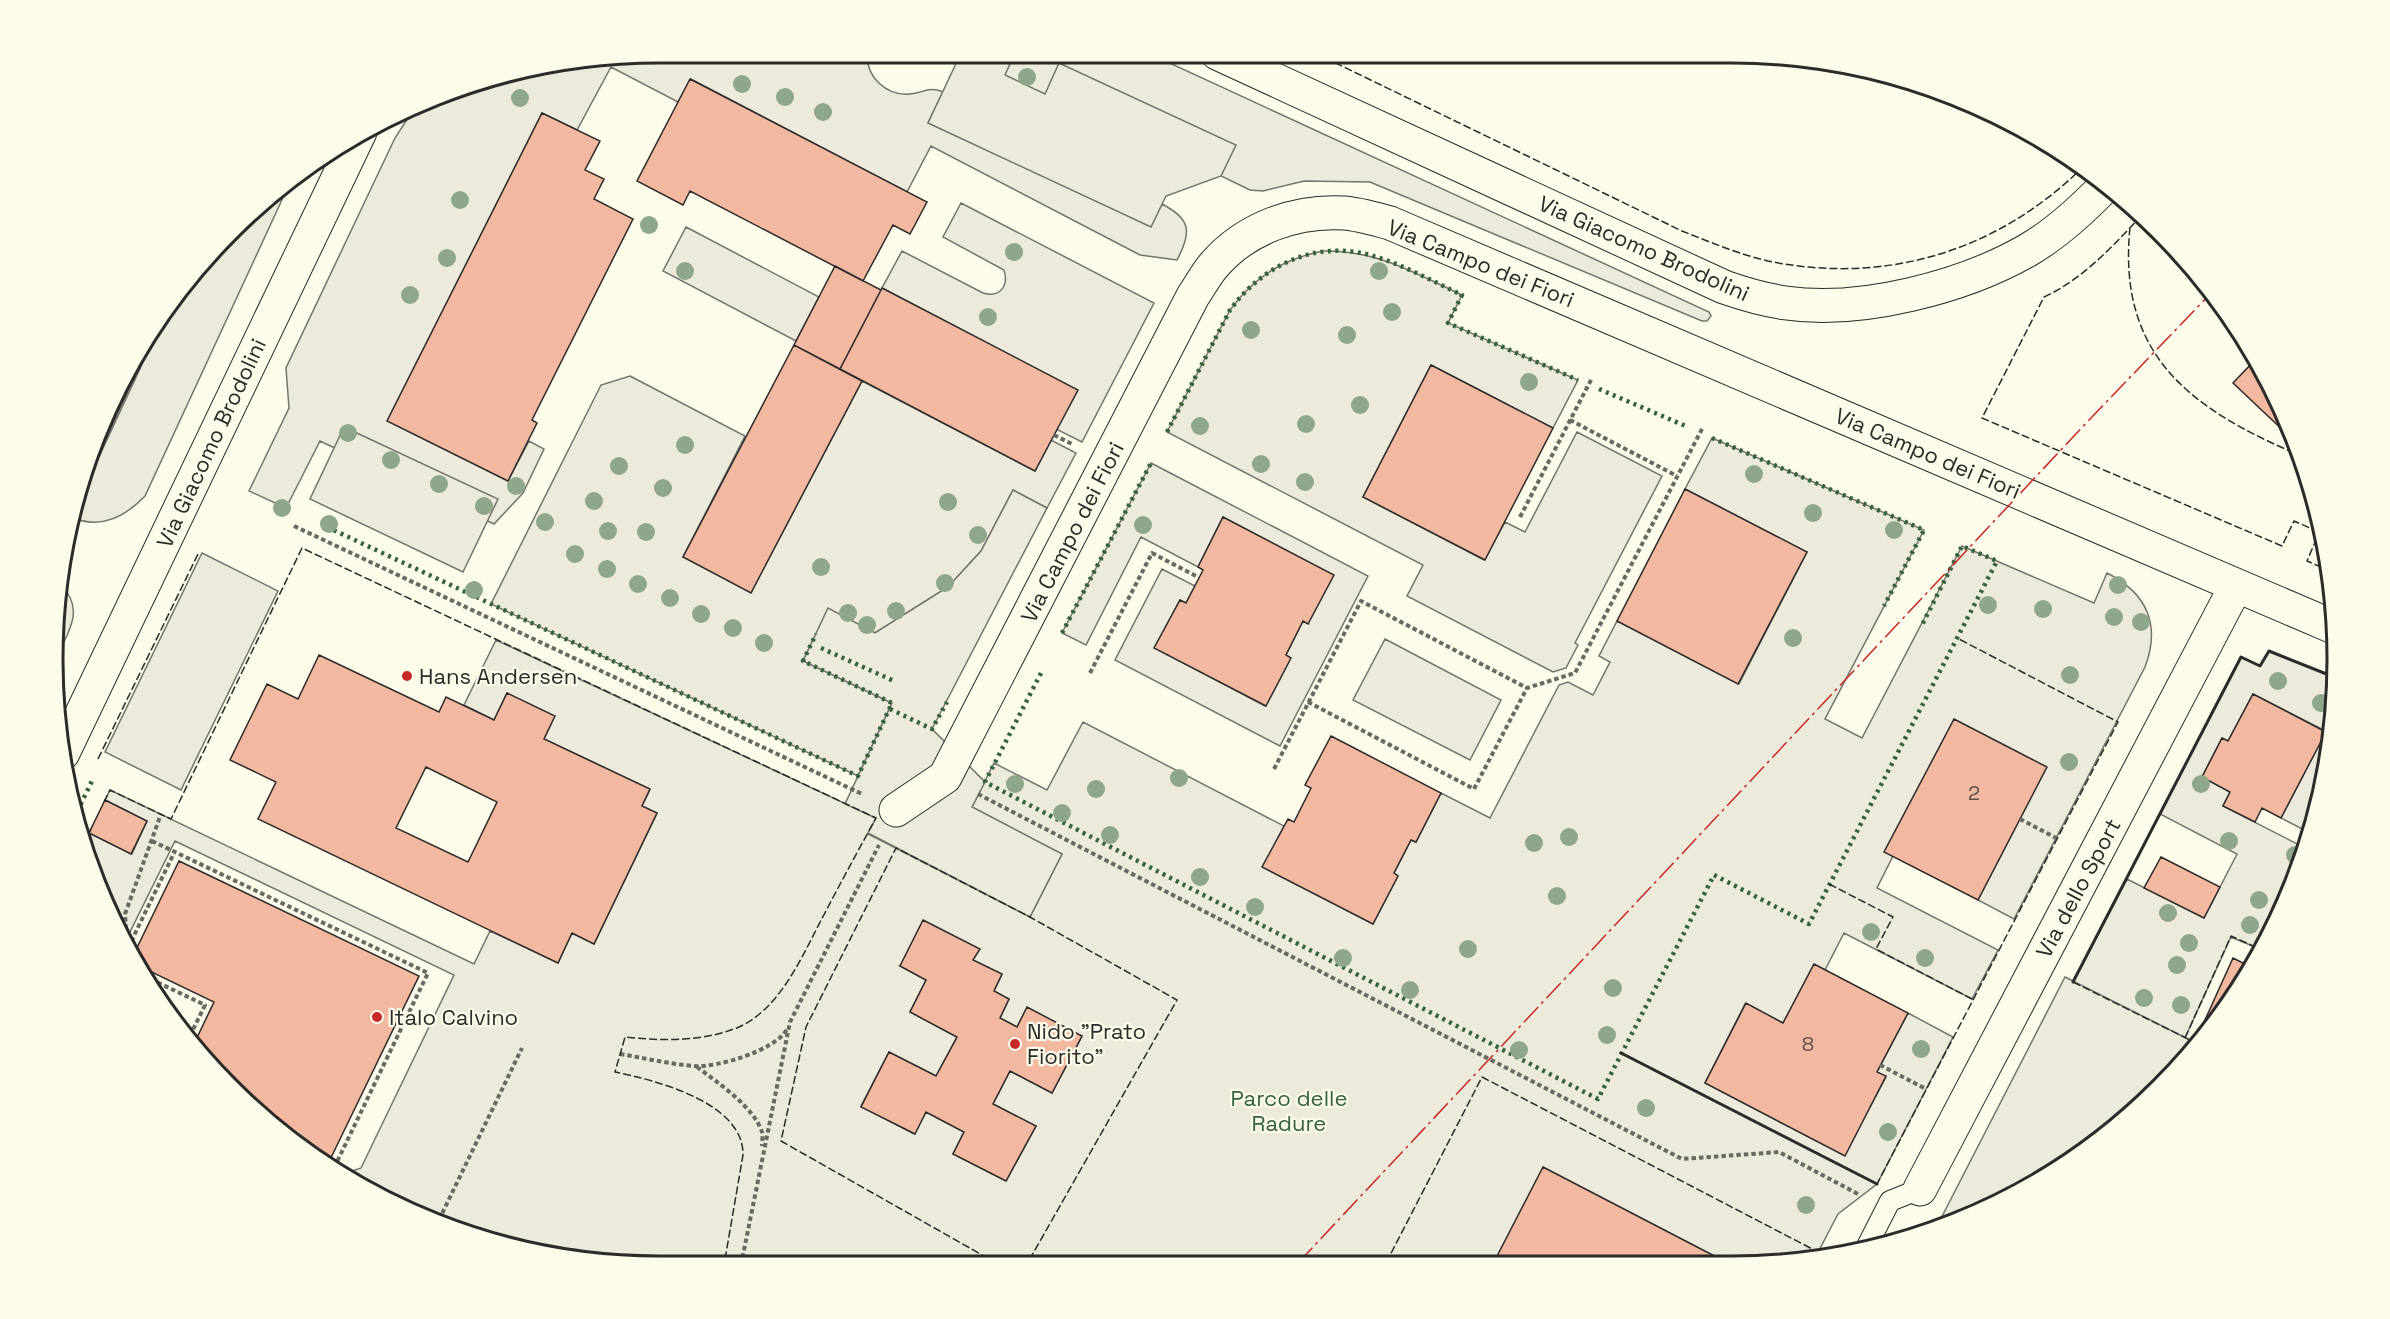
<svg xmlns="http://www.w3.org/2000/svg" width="2390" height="1319" font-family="'Space Grotesk',sans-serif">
  <rect width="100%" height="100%" fill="#fdfbea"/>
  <path fill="#ecebdb" stroke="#74746e" stroke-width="1.5" fill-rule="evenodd" d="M 659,53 L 867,53 C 866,77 886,96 910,94 C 923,93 929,86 943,92 L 928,123 L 1151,226 L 1162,204 C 1191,219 1192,232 1177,260 L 1140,255 L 931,146 L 907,192 L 691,79 L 678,102 L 611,67 L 577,130 L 542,113 L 388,421 L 508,481 L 529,441 L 544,449 L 523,493 L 494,524 L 320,441 L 286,508 L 249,491 L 289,408 L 286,368 L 395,138 L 415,107 L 464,85 L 541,64 Z
    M 1015,53 L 1148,53 L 1709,312 L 1711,316 L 1707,321 L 1702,321 L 1370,182 L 1304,181 L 1263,191 L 1250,190 L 1221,176 L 1235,145 L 1060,64 L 1045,95 L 1004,75 Z
    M 293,176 L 145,496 C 124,518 100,530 71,517 L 172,300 L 203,259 Z
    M 961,203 L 1154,303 L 1082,442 L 1056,429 L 1077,390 L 882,288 L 902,251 L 983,293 C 1000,298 1009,286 1004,270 L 943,237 Z
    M 686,227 L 819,297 L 796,341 L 663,271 Z
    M 1323,251 C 1377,250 1415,273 1462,295 L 1448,323 L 1578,380 L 1553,428 L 1431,365 L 1363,497 L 1484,560 L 1505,522 L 1525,532 L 1577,432 L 1662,476 L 1575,643 L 1578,645 L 1566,668 L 1553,672 L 1407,596 L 1423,565 L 1167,432 L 1230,310 C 1254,277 1283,259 1323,251 Z
    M 630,376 L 745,436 L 683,557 L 751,592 L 862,381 L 1035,471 L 1051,440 L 1076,453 L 1047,508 L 1013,490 L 981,551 L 948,587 L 875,633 L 828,609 L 803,661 L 892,703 L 858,776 L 491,604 L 601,385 Z
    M 1712,438 L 1924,530 L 1825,719 L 1862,738 L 1962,546 L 2094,603 L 2107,573 C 2147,593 2161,625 2145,667 L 2014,919 L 1978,900 L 2046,767 L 1954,720 L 1885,852 L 1893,856 L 1877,888 L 1998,950 L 1972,999 L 1844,933 L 1825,970 L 1814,965 L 1783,1023 L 1745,1004 L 1705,1083 L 1844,1155 L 1886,1077 L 1877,1072 L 1908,1013 L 1953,1037 L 1877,1184 L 1838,1214 L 1814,1260 L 620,1265 L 502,1246 L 356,1185 L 341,1175 L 361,1168 L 454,975 L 175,841 L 125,942 L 99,892 L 83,845 L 89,833 L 132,854 L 147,821 L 105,800 L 110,790 L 474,964 L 490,931 L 558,963 L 572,933 L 594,944 L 657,813 L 642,806 L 650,789 L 544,739 L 554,716 L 507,693 L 494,720 L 464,705 L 496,640 L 876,818 L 868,834 L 1030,917 L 1062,854 L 972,807 L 994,763 L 1047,790 L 1083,722 L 1284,826 L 1263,867 L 1373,924 L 1398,876 L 1394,873 L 1411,840 L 1416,842 L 1441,793 L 1490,818 L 1559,685 L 1568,682 L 1593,695 L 1610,662 L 1599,656 L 1617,621 L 1739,684 L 1807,552 L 1685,489 ZM 973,960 L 1002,974 L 994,991 L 1009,999 L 1000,1018 L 1017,1027 L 1027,1008 L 1082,1036 L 1052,1093 L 1010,1071 L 993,1104 L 1036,1126 L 1006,1181 L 953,1154 L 964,1132 L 926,1112 L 914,1134 L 861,1106 L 889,1052 L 936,1076 L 957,1037 L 910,1012 L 926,980 L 900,966 Z
    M 1151,463 L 1368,576 L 1280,746 L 1115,660 L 1162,569 L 1195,586 L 1186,603 L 1180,600 L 1155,648 L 1265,706 L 1290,658 L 1286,655 L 1303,621 L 1308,623 L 1223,517 L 1198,567 L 1141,537 L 1086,645 L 1062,633 Z
    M 60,584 C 87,610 67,634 54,662 L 54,619 Z
    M 1385,639 L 1501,700 L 1470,760 L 1353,700 Z
    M 2269,651 L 2334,677 L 2332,738 L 2310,833 L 2281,818 L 2326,731 L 2253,694 L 2228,741 L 2222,738 L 2202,777 L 2230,792 L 2223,806 L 2307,849 L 2262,950 L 2231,937 L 2185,1038 L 2073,982 L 2127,879 L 2204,918 L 2237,854 L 2160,814 L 2241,657 L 2260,666 Z"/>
  <path fill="#eceadb" stroke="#74746e" stroke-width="1.5" d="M 961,53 L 1015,53 L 1005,75 L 1045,94 L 1059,63 L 1236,145 L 1221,176 L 1166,196 L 1151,227 L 928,123 Z
    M 172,300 L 157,330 L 72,511 L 99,427 L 155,323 Z
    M 344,427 L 498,499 L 463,572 L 310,499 Z
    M 1013,490 L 1047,508 L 932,729 L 985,782 L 972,807 L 1062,854 L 1030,917 L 868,833 L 876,818 L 845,804 L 892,703 L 803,661 L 828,608 L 875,633 L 948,587 L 981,551 Z
    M 202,553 L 278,591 L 181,790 L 105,752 Z
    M 2065,977 L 2198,1044 L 2187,1060 L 2068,1164 L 1935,1230 Z"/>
  <path fill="#f2b8a0" stroke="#2b2b2b" stroke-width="1.5" fill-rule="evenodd" d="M 690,79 L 927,202 L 910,234 L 893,225 L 863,281 L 690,191 L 683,205 L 637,181 Z
    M 542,113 L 600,141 L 585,170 L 604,179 L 594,199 L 633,219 L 532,420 L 537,423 L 508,481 L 387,421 Z
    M 835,266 L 881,290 L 840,369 L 794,345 Z
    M 882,288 L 1078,390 L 1035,471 L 840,369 Z
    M 794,345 L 862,381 L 751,593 L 683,557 Z
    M 2255,360 L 2275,391 L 2291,434 L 2289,436 L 2233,383 Z
    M 1431,365 L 1553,428 L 1485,560 L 1363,497 Z
    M 1685,489 L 1807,552 L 1738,684 L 1617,621 Z
    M 1223,517 L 1334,575 L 1308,624 L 1303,621 L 1286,655 L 1291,658 L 1266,706 L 1154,648 L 1180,600 L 1186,603 L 1203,570 L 1198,567 Z
    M 319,655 L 439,712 L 446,697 L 494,720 L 507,693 L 555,716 L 544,739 L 650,789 L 642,806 L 657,813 L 594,944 L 572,933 L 558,963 L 258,819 L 276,782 L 230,760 L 267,684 L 298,699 ZM 426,767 L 497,802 L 468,862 L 396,828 Z
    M 2253,694 L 2326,732 L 2281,818 L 2262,808 L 2255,822 L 2223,806 L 2230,792 L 2202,777 L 2222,738 L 2228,741 Z
    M 1954,719 L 2047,767 L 1978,900 L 1884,852 Z
    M 1331,736 L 1441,793 L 1416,842 L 1411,840 L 1394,873 L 1398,876 L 1373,924 L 1262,867 L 1288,819 L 1294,822 L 1311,788 L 1305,785 Z
    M 105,800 L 147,821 L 131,854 L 89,833 Z
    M 2161,857 L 2220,887 L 2204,918 L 2144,888 Z
    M 179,861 L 419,976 L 327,1166 L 290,1141 L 203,1060 L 193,1046 L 214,1002 L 139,966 L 133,956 Z
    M 923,920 L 980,949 L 973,960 L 1002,974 L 994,991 L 1009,999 L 1000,1018 L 1017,1027 L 1027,1007 L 1082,1036 L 1052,1093 L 1010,1071 L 993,1104 L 1036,1126 L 1006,1181 L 953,1154 L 964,1132 L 926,1112 L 915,1134 L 861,1107 L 889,1052 L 936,1076 L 957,1037 L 910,1012 L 926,980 L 900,966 Z
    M 2233,958 L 2253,968 L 2206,1033 L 2200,1031 Z
    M 1814,964 L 1908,1013 L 1877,1072 L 1886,1076 L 1845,1156 L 1705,1083 L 1746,1003 L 1783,1023 Z
    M 1543,1167 L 1726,1262 L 1494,1262 Z"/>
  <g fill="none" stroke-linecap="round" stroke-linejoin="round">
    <g stroke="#2b2b2b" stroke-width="22">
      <path id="lane" d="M 1866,1248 L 1890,1201 L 1920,1189"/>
    </g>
    <g stroke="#2b2b2b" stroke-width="35">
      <path id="street" d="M 896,810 L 945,777 L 1193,296 C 1200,286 1206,274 1214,265 C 1246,228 1296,210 1344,213 C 1359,214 1375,219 1390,223 L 2336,628
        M 1920,1189 L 2236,586"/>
    </g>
    <g stroke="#2b2b2b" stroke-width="35">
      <path id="secondary" d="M 1217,53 L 1724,287 C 1744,294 1764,300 1786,303 C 1860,314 1964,287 2028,250 C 2057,233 2083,209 2106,185
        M 63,753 L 360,132"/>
    </g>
    <path stroke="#6a6964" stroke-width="4" stroke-dasharray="4.5 3" stroke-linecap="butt" d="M 1570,420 L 1677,476
      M 1054,435 L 1072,444
      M 1520,517 L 1592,378
      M 294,526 L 862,794
      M 1090,673 L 1152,553 L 1196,576
      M 1308,702 L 1474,789 L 1527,688 L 1575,673 L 1703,427
      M 1274,769 L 1361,601 L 1527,688
      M 978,794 L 1682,1159 L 1779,1152 L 1858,1194
      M 2020,819 L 2056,838
      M 152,841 L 428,973 L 333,1170
      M 127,944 L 125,914 L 161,814
      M 128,948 L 175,851
      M 144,976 L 205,1005 L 188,1040
      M 620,1054 C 644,1058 669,1064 694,1066 C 716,1068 777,1050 787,1029
      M 1880,1065 L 1926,1089
      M 697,1067 C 717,1082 754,1107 762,1132 C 763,1135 762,1142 762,1146
      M 439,1220 L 522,1048
      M 578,1258 L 595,1253
      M 741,1265 L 790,1022 L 879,845"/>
    <use href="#lane" stroke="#fdfbea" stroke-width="20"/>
    <use href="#street" stroke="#fdfbea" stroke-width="33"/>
    <use href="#secondary" stroke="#fdfbea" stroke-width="33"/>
    <path stroke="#34623c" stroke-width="4.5" stroke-dasharray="3 4.5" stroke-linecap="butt" d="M 1599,389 L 1688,427
      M 1167,432 L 1230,310 C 1262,266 1314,240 1370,255 C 1402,264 1432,281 1462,295 L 1448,323 L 1578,380
      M 1712,438 L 1924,530 L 1884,606
      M 327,527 L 858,776 L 892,703 L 803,661 L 816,634
      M 1062,633 L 1151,463
      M 821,648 L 894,681
      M 1041,673 L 985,782 L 1598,1099 L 1714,875 L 1809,924 L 1997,561 L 1962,546 L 1922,625
      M 890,709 L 932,729 L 947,702
      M 74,818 L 92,781"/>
    <path stroke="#2b2b2b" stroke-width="1.5" stroke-dasharray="8 3" stroke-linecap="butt" d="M 1315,53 L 1682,231 C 1710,242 1738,254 1768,261 C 1885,285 1996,252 2082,168
      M 2142,215 C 2113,246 2083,279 2044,297 L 1982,418 L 2282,546 L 2294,521 L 2319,532
      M 2130,227 C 2117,356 2191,409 2299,455
      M 2321,528 L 2307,561 L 2328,570
      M 98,759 L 199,552
      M 104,802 L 110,790 L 171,819 L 302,548 L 876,818 C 859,849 842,880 826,911 C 804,951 783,1007 739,1027 C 703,1042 662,1041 625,1037 L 615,1072 C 654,1080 744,1102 743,1155 L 724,1265
      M 83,845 L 91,829
      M 1829,884 L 1893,917 L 1876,949 L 1972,999
      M 2073,982 L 2198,1044
      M 2185,1038 L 2231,936 L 2262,950
      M 1621,1053 L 1877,1184 L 2118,722 L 1957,638
      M 1386,1263 L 1482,1077 L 1818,1252
      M 998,1264 L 781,1141 L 806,1027 L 896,848 L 1030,917 L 1177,1000 L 1027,1264"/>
    <path stroke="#2b2b2b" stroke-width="3" d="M 2073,982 L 2241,657 L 2260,666 L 2269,651 L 2334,677
      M 1621,1053 L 1877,1184"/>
    <path stroke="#c62828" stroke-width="1.5" stroke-dasharray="21 4.5 3 4.5" stroke-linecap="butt" d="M 1298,1263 L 2090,419 L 2213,291"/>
  </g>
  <g fill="#8ea78a">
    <circle cx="1027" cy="77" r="9"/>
    <circle cx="742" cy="84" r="9"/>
    <circle cx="785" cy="97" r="9"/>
    <circle cx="520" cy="98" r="9"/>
    <circle cx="823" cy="112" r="9"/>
    <circle cx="460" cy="200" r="9"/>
    <circle cx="649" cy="225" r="9"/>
    <circle cx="1014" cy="252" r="9"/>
    <circle cx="447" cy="258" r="9"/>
    <circle cx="685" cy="271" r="9"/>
    <circle cx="1379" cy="271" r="9"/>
    <circle cx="410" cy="295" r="9"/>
    <circle cx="1392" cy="312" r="9"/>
    <circle cx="988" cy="317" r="9"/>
    <circle cx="1251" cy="330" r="9"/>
    <circle cx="1347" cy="335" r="9"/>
    <circle cx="1529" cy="382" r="9"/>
    <circle cx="1360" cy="405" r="9"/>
    <circle cx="1306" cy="424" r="9"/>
    <circle cx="1200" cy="426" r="9"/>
    <circle cx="348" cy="433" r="9"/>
    <circle cx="685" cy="445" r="9"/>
    <circle cx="391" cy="460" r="9"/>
    <circle cx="1261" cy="464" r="9"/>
    <circle cx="619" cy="466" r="9"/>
    <circle cx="1754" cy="474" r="9"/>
    <circle cx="1305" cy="482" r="9"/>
    <circle cx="439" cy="484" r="9"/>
    <circle cx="516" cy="486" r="9"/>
    <circle cx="663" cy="488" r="9"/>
    <circle cx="594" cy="501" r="9"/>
    <circle cx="948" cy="502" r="9"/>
    <circle cx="484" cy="506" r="9"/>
    <circle cx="282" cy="508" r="9"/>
    <circle cx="1813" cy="513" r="9"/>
    <circle cx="545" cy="522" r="9"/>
    <circle cx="329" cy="524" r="9"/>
    <circle cx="1143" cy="525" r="9"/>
    <circle cx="1894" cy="530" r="9"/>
    <circle cx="608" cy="531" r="9"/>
    <circle cx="646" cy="532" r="9"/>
    <circle cx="978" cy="535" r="9"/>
    <circle cx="575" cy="554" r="9"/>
    <circle cx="821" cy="567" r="9"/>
    <circle cx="607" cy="569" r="9"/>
    <circle cx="945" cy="583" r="9"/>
    <circle cx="638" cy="584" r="9"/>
    <circle cx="2118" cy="585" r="9"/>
    <circle cx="474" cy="590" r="9"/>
    <circle cx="670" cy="598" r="9"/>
    <circle cx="1988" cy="605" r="9"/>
    <circle cx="2043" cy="609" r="9"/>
    <circle cx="896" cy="611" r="9"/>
    <circle cx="848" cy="613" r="9"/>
    <circle cx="701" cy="614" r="9"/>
    <circle cx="2114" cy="617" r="9"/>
    <circle cx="2141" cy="622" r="9"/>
    <circle cx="867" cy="625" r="9"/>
    <circle cx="733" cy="628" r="9"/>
    <circle cx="1793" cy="638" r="9"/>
    <circle cx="764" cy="643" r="9"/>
    <circle cx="2070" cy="675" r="9"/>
    <circle cx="2278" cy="681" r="9"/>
    <circle cx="2321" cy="703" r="9"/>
    <circle cx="2069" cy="762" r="9"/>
    <circle cx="1179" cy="778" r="9"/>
    <circle cx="1015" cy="784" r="9"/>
    <circle cx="2201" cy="784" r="9"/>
    <circle cx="1096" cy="789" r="9"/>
    <circle cx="1062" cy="813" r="9"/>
    <circle cx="1110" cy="835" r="9"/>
    <circle cx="1569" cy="837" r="9"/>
    <circle cx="2229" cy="841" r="9"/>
    <circle cx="1534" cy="843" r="9"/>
    <circle cx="2295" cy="855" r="9"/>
    <circle cx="1200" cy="877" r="9"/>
    <circle cx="1557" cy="896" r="9"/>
    <circle cx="2259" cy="900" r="9"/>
    <circle cx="1255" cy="907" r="9"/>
    <circle cx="2168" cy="913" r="9"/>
    <circle cx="2250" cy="925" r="9"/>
    <circle cx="1871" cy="932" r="9"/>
    <circle cx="2189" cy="943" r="9"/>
    <circle cx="1468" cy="949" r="9"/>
    <circle cx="1343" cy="958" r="9"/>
    <circle cx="1925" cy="958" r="9"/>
    <circle cx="2177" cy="965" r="9"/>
    <circle cx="1613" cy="988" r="9"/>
    <circle cx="1410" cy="990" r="9"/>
    <circle cx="2144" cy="998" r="9"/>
    <circle cx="2181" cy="1005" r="9"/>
    <circle cx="1607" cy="1035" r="9"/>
    <circle cx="1921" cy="1049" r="9"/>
    <circle cx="1519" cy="1050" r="9"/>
    <circle cx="1646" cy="1108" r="9"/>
    <circle cx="1888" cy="1132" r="9"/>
    <circle cx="1806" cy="1205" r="9"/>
  </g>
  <g fill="#c62828" stroke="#fdfbea" stroke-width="2">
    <circle cx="407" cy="676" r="6"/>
    <circle cx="377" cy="1017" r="6"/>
    <circle cx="1015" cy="1044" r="6"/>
  </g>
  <g text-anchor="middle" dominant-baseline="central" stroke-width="4.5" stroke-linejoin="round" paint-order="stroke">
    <g font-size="20" fill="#5d4e48">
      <text x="1974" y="793">2</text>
      <text x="1808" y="1044">8</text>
    </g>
    <g font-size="22" fill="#2b2b2b" stroke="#fdfbea">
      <text transform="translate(1644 248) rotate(24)">Via Giacomo Brodolini</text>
      <text transform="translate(1481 263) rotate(22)">Via Campo dei Fiori</text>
      <text transform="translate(211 443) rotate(-65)">Via Giacomo Brodolini</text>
      <text transform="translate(1928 453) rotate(23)">Via Campo dei Fiori</text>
      <text transform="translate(1072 532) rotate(-63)">Via Campo dei Fiori</text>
      <text transform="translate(2078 888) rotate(-62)">Via dello Sport</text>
    </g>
    <g font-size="22" fill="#2b2b2b" stroke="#fdfbea" text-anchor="start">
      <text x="419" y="676">Hans Andersen</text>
      <text x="389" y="1017">Italo Calvino</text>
      <text x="1027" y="1031">Nido "Prato<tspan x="1027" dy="25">Fiorito"</tspan></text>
    </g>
    <g font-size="22" fill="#34623c" stroke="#fdfbea">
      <text x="1289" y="1098">Parco delle<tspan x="1289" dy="25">Radure</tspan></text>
    </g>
  </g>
  <path d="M0 0H2390V1319H0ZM659 63H1731A596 596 0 0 1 2327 659V660A596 596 0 0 1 1731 1256H659A596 596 0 0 1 63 660V659A596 596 0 0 1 659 63Z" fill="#fdfbea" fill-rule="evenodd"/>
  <path fill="none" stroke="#2b2b2b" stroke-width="3" d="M659 63H1731A596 596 0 0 1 2327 659V660A596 596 0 0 1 1731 1256H659A596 596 0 0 1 63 660V659A596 596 0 0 1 659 63Z"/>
</svg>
